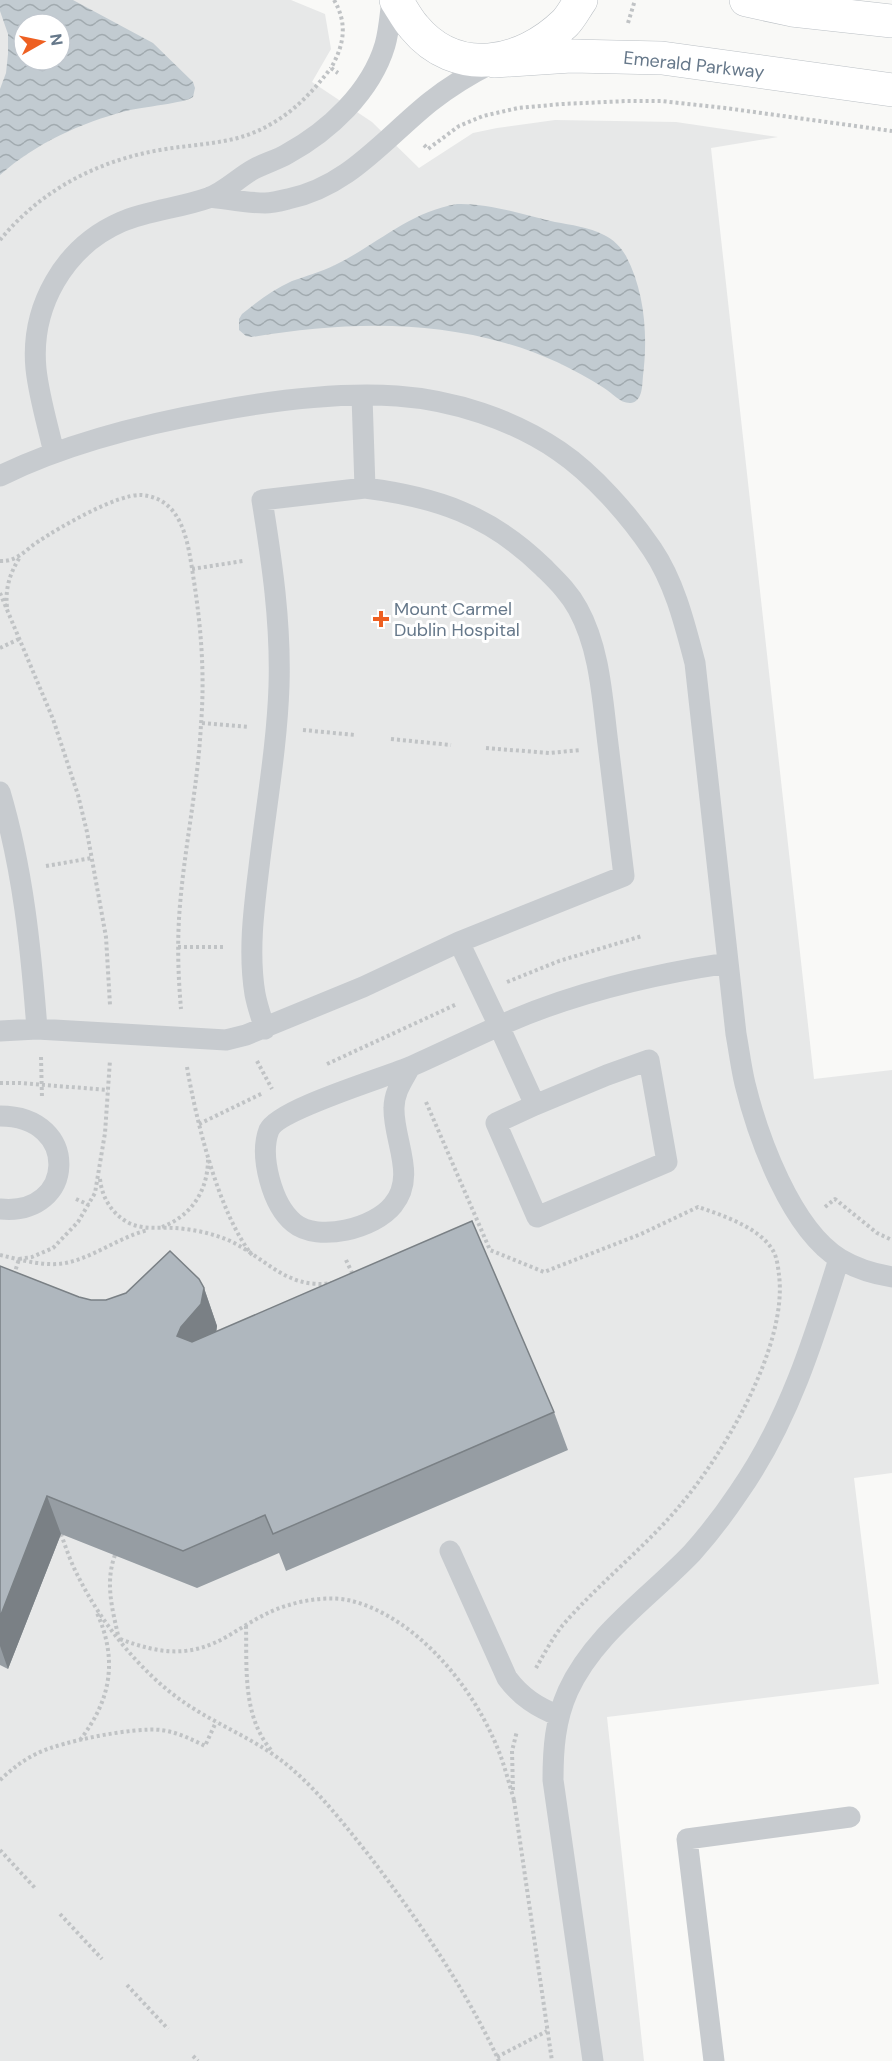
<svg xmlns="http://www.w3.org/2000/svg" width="892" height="2061" font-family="'DM Sans',sans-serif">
  <defs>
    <pattern id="water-waves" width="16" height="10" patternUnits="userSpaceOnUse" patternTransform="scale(1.5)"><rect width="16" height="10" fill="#c2cbd1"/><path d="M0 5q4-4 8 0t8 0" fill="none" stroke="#a1aaaf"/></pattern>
  </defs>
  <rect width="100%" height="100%" fill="#f9f9f7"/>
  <path fill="#e7e8e8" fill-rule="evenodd" d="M 0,0 L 291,0 L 325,14 L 331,49 L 312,82 L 372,122 L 419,168 L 473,133 L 497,128 L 555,120 L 676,122 L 778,137 L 711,148 L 814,1079 L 892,1070 L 892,1473 L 854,1478 L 879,1684 L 607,1717 L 644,2061 L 0,2061 ZM 24,24 L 60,24 L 60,60 L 24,60 Z"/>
  <path fill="url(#water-waves)" fill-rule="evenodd" d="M 0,0 L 73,0 L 153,43 L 193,82 L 195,88 L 193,97 C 186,103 141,107 126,111 C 81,123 36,143 0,175 L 0,89 L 6,73 L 8,54 L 8,34 L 0,11 ZM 24,24 L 60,24 L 60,60 L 24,60 Z
    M 457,204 C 490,203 524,215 555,222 C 571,225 589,227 604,235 C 613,239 621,247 626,256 C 645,292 648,336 643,376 C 642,385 643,401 631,403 C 621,404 612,393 604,388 C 574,369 539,352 505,343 C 422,319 337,323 252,337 L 246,336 L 239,330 L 239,319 L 242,314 C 258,301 274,289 292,281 C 306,276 321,272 335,265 C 378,244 409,212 457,204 Z"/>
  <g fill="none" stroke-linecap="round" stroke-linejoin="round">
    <g stroke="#bbc0c5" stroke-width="34">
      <path id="secondary" d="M 396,0 C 402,9 407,19 414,27 C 456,78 522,65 565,23 C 571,17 576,7 581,0
        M 746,0 L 792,10 L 892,21
        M 494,61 L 571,56 L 662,58 L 892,90"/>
    </g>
    <path stroke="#c0c3c5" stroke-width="4" stroke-dasharray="3 3" stroke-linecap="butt" d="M 334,0 C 348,24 344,45 331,68 L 338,73
      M 628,23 L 635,0
      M 424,145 L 428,149 L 459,126 L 483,116 L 518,108 L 562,104 L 627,101 L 661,101 L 725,108 L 892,131
      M 0,240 C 41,190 97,161 160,150 C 199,143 236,145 271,124 C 296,110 314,90 331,68
      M 0,561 C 17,562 25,550 39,541 C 60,527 117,494 141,495 C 183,498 188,543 193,575 C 201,625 205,674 201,724 C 198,785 185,844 180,905 C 177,940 178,974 181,1009
      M 192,569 L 243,561
      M 0,593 L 53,719 L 78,795 L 87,832 L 106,937 L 110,1005
      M 7,607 C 5,588 10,573 20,557
      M 0,648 L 19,639
      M 202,723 L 249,727
      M 303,730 L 355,735
      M 391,739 L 451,745
      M 486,748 L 549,753 L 581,750
      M 46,866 L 92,858
      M 178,947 L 225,947
      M 507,982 L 559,961 L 642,936
      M 41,1057 L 42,1098
      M 257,1061 L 272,1089
      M 327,1064 L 457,1004
      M 187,1067 C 196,1120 219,1214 252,1255
      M 0,1083 L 20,1083 L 108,1090
      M 426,1102 L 490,1250 L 544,1272 L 641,1234 L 698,1207 C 722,1215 758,1227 772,1249 C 777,1256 778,1267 779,1275 C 788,1346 723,1456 677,1509 C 642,1550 598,1584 562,1626 C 552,1639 544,1654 536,1668
      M 199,1124 L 263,1093
      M 100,1179 C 102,1198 112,1214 129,1223 C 143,1230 159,1227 174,1228 C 192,1229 211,1233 228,1240 C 264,1256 286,1290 331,1283
      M 76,1199 L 89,1205
      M 825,1207 L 835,1199 L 877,1233 L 892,1240
      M 162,1227 C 191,1216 208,1191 208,1159
      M 0,1255 C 22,1260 48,1268 70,1262 C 97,1255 120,1237 148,1230
      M 19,1259 L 32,1257 L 53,1248 L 78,1222 L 95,1193 L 105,1133 L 110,1060
      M 346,1260 L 354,1277
      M 14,1275 L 19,1259
      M 61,1534 C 66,1548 71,1563 78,1576 C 101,1623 142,1674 185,1703 C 220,1727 261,1741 293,1770 C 321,1794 348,1829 371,1858 C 419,1921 465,1988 499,2061
      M 115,1555 C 105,1582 112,1608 118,1635
      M 246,1626 C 247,1667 242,1717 272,1751
      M 120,1639 C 160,1654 190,1658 228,1636 C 248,1624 267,1611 289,1605 C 308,1599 333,1596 352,1601 C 414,1617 469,1682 494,1740 C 503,1759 508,1780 514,1800
      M 80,1740 C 111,1700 118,1660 97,1613
      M 0,1780 C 12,1769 23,1760 38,1753 C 63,1741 134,1727 161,1730 C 177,1732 191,1739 205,1746 L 216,1722
      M 513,1790 L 512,1751 L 517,1731
      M 514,1800 L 552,2061
      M 0,1850 L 35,1888
      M 60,1914 L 102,1959
      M 127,1985 L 168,2029
      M 193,2056 L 198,2061
      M 497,2057 L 547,2031"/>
    <path stroke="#c7cbcf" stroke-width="21" d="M 210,197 C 228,199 247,203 265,203 C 272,203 280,201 288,199 C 348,187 384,139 430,102 C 449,87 470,74 492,63
      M 54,453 C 48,426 39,397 36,369 C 30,307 64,247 121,222 C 149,210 180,208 208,198 C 225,192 239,177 254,169 C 265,163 277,160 287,154 C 329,131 371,92 385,45 C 389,31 390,15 392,0
      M 0,476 C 67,443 144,424 217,411 C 276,400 337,392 397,396 C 453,400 512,419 559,451 C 593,474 629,515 652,549 C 675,583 685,625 695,663 L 736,1034 C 739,1050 741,1067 745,1084 C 758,1137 791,1229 840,1259 C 855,1268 874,1274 892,1277
      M 0,792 C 23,869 31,949 37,1029
      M 459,942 L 499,1026 C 572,993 648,975 728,963
      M 265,1029 C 261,1017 257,1005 255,994 C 248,952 254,908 259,867 C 266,807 277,746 279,686 C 281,623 272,562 262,500 L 365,488
      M 0,1031 L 37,1029 L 226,1040 L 246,1035 L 363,987 L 459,942 L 624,876 C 618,829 613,783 607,736 C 602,694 599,647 578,609 C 569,592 556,580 543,567 C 490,515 436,497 365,488 L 362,396
      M 410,1067 C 403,1080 394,1092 394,1108 C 393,1140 417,1176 393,1205 C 375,1228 318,1243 294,1223 C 272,1205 259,1156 269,1130 C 278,1109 387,1077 412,1066 C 441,1053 470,1039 499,1026 L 535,1105 L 607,1075 L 649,1060 L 667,1162 L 537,1217 L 496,1123 L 535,1105
      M 0,1116 C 81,1116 76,1217 0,1209
      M 450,1551 L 507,1678 C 521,1697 537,1707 559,1716
      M 593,2061 L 553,1780 C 553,1749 555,1720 568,1691 C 594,1634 650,1597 692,1553 C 709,1534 725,1513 739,1492 C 788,1422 814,1339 839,1259
      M 714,2061 L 687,1839 L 850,1817"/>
    <use href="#secondary" stroke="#fff" stroke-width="33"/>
  </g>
  <path fill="#969da3" d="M 0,1266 L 79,1297 L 91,1300 L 106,1300 L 204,1288 L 217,1326 L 216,1332 L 554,1412 L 568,1450 L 286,1571 L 279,1553 L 197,1588 L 61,1534 L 8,1669 L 0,1665 Z"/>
  <path fill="#7a8085" d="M 204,1288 L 217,1326 L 215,1342 L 194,1364 L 177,1336 L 181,1327 Z
    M 47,1496 L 61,1534 L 8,1669 L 0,1646 L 0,1617 Z"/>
  <path fill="#afb7be" stroke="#7a8085" stroke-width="1.5" d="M 472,1221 L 554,1412 L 273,1534 L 265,1515 L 183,1551 L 47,1496 L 0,1617 L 0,1266 L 79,1297 L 91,1300 L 106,1300 L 126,1293 L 170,1251 L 199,1279 L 204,1288 L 201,1304 L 181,1327 L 177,1336 L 192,1342 Z"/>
  <path fill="#ee6022" stroke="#fff" stroke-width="2" d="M378 610h6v6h6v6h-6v6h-6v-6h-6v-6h6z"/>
  <g text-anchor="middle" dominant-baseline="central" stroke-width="6" stroke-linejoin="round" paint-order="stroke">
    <g font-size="18" fill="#66788a" stroke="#fff">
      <text transform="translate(694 65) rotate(6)">Emerald Parkway</text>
    </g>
    <g font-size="18" fill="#66788a" stroke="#fff" text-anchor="start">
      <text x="394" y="609">Mount Carmel<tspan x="394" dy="21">Dublin Hospital</tspan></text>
    </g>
  </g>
  <g transform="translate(42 42) rotate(81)"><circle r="28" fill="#ffffff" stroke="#c2c9d0" stroke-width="1.5"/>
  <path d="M0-4.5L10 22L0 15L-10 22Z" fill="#ee6022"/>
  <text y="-9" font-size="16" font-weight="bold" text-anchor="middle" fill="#66788a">N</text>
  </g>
</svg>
